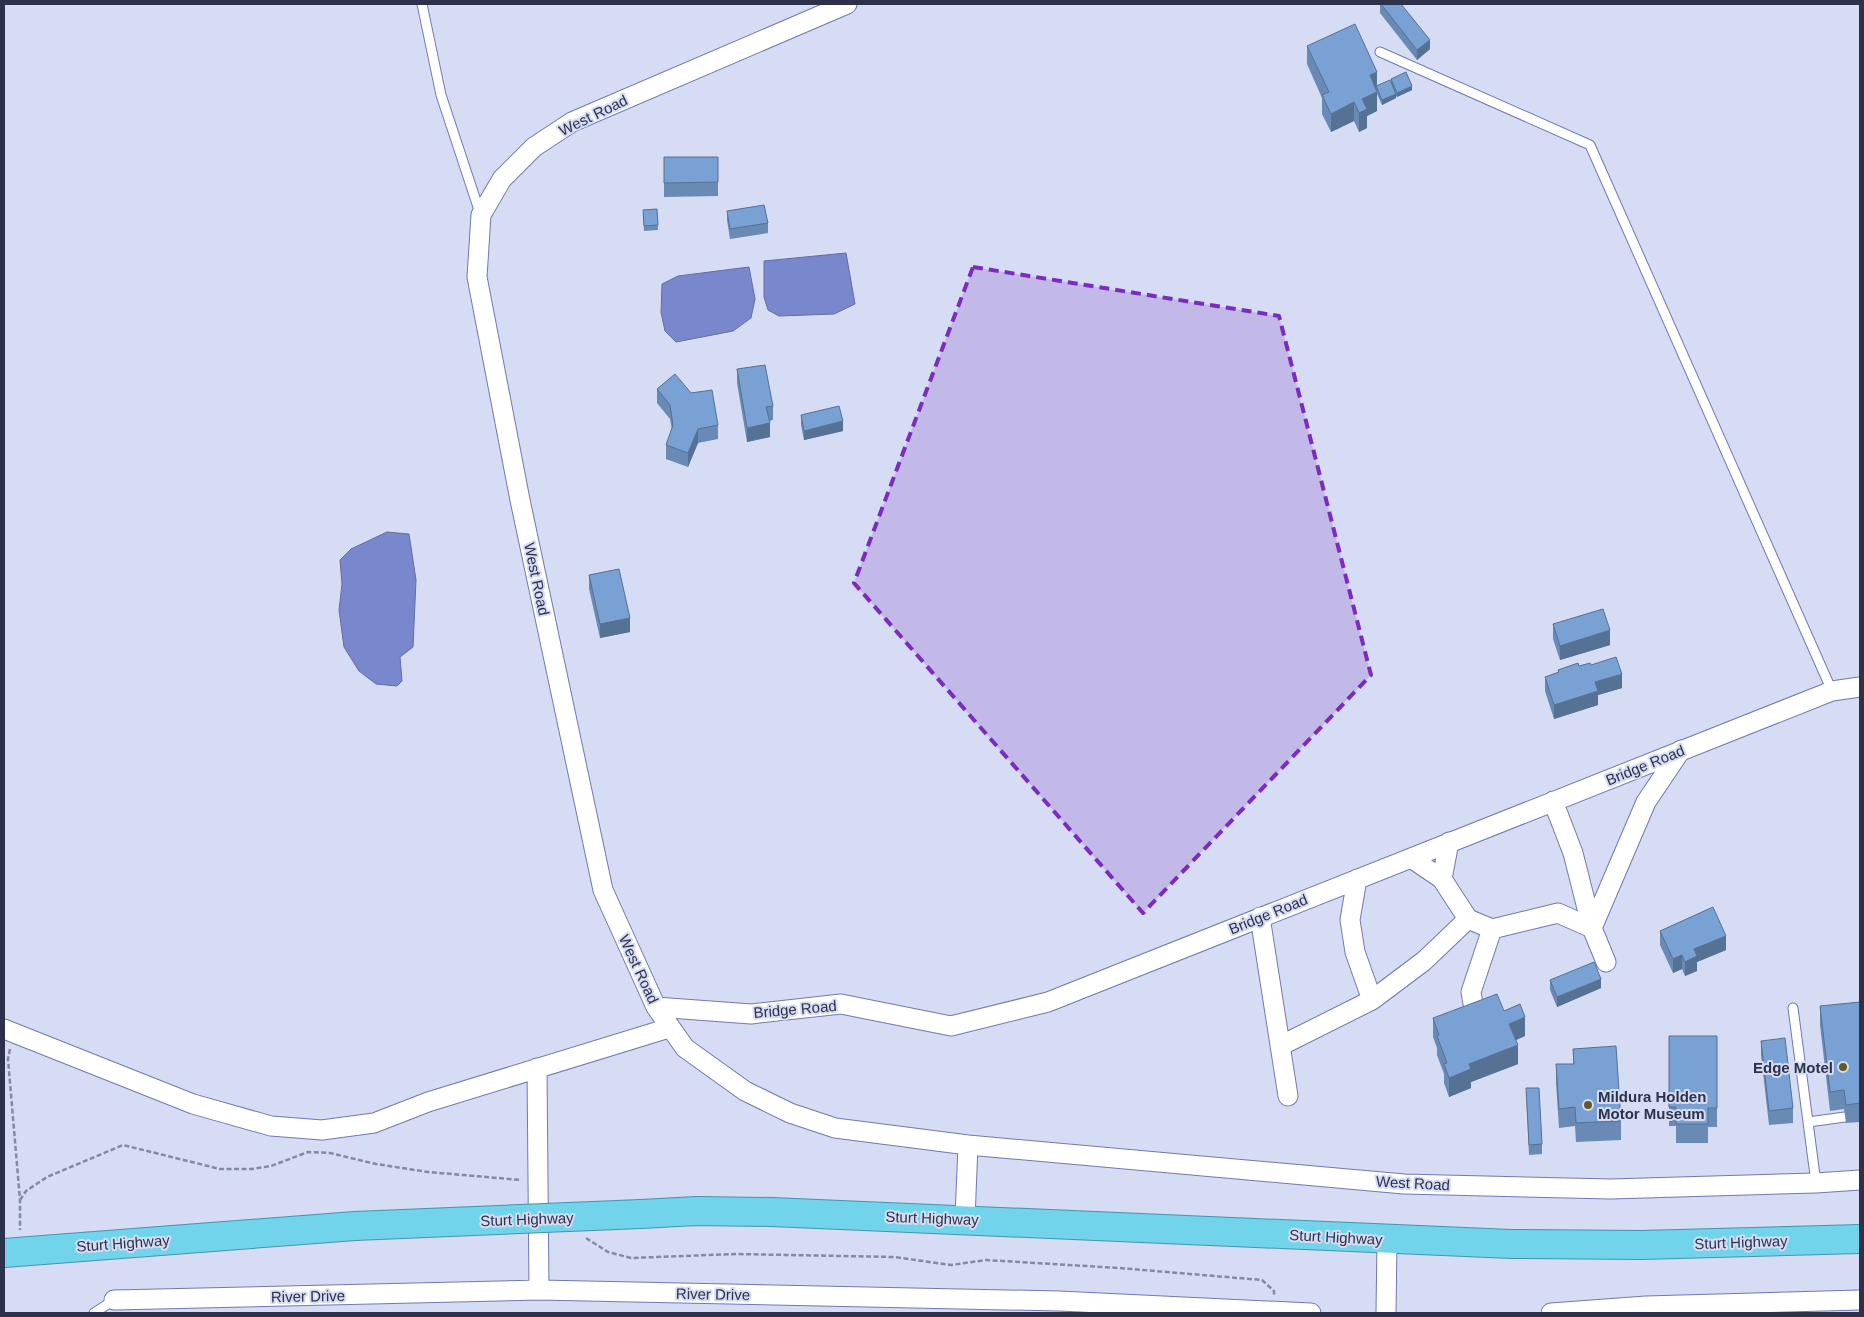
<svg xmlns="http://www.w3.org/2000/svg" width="1864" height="1317" font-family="Helvetica,sans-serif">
  <rect width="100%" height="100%" fill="#d5dcf4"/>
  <path fill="#7987cc" stroke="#626ea5" d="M 846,253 L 855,304 L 834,314 L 779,316 L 768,310 L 764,297 L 764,261 Z
    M 749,267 L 755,299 L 751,318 L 733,331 L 676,342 L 665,331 L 661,312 L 662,284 L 678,276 Z
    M 387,532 L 409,534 L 416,580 L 413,647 L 400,657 L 402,681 L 397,686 L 376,684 L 359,671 L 344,647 L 339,610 L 342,584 L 340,560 L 351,549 Z"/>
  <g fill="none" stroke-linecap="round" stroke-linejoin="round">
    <g stroke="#6e7ab2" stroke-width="11">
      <path id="service" d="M 422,4 L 441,95 L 480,213
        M 1380,52 L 1590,145 L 1832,691
        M 1793,1008 L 1816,1183
        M 1808,1122 L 1845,1117
        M 94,1313 L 114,1300"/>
    </g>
    <g stroke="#6e7ab2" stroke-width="21">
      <path id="minor" d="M 847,4 L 572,122 L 534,147 L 502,179 L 481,215 L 477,277 L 520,500 L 603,890 L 656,1007 L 685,1048 L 745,1091 L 790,1113 L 835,1128 L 968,1145 L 1404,1184 L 1611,1189 L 1816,1183 L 1860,1180
        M 1553,801 L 1573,853 L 1592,928
        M 1411,858 L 1442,879 L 1468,919 L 1492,929 L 1558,913 L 1592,928
        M 1357,879 L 1350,920 L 1355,952 L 1372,1000
        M 1442,879 L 1449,842
        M 1260,917 L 1288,1096
        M 1606,962 L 1592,928 L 1646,802 L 1681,750
        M 656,1007 L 751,1014 L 841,1004 L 951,1026 L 1048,1002 L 1832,691 L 1860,687
        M 1476,1021 L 1471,992 L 1492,929
        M 4,1029 L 193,1104 L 271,1126 L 322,1130 L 374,1123 L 428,1102 L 669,1028
        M 1280,1046 L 1372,1000 L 1424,961 L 1468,919
        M 537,1068 L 539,1290
        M 965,1219 L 968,1145
        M 114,1300 L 539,1290 L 1059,1301 L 1311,1313
        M 1386,1313 L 1387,1240
        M 1551,1313 L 1646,1306 L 1860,1300"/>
    </g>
    <g stroke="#4395ae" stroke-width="30">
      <path id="trunk" d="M 641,1214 L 696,1211 L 772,1212 L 1511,1244 L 1641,1245 L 1860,1239
        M 4,1253 L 355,1226"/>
    </g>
    <path stroke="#848aa2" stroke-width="2.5" stroke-dasharray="5 2.5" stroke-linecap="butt" d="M 10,1049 L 8,1059 L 20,1200 L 20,1230
      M 20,1200 L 26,1191 L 47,1177 L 123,1145 L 220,1169 L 252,1169 L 271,1166 L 308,1152 L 330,1153 L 376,1164 L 428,1172 L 521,1180
      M 586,1238 L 608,1252 L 631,1258 L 735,1254 L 894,1257 L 951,1265 L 986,1260 L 1119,1268 L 1262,1280 L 1274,1291 L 1274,1295"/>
    <use href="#service" stroke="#fff" stroke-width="9"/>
    <use href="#minor" stroke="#fff" stroke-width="19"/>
    <use href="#trunk" stroke="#72d4ea" stroke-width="28"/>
    <g stroke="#4395ae" stroke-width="30" stroke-linecap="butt">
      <path id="trunk-bridge" d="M 355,1226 L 641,1214"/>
    </g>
    <use href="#trunk-bridge" stroke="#72d4ea" stroke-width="28"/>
  </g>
  <path fill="#688ab5" d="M 1380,4 L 1430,49 L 1417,60 L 1380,13 Z
    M 1307,46 L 1377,86 L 1391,82 L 1391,79 L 1412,90 L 1397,97 L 1396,96 L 1396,98 L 1382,105 L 1377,94 L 1377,111 L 1367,116 L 1367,128 L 1359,132 L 1354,121 L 1331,132 L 1322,114 L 1322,98 L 1307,64 Z
    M 718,182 L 718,196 L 664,197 L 664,183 Z
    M 657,209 L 658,230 L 644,231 L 643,210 Z
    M 727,211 L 768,223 L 768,233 L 730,239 L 727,220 Z
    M 737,369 L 773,406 L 773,420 L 769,421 L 770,437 L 747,442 L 737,383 Z
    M 657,389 L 718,425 L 718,439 L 698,443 L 688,467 L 666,459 L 666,445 L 672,430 L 670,419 L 657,403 Z
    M 801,415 L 843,431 L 804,440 L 801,425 Z
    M 589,575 L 630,632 L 600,638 L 589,589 Z
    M 1553,624 L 1610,645 L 1560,660 L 1553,639 Z
    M 1591,665 L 1622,688 L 1598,695 L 1598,705 L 1554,719 L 1545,691 L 1545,677 L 1558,673 L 1558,670 Z
    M 1660,931 L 1726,950 L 1697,962 L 1697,971 L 1685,976 L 1682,969 L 1673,973 L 1660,945 Z
    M 1550,980 L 1601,988 L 1557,1007 L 1550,990 Z
    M 1860,1002 L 1860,1122 L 1846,1123 L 1844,1109 L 1830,1111 L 1820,1025 L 1820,1006 Z
    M 1504,1011 L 1525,1036 L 1516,1040 L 1518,1064 L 1471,1082 L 1471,1088 L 1449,1097 L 1444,1083 L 1444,1074 L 1437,1055 L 1437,1048 L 1433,1037 L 1433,1018 Z
    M 1669,1036 L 1717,1036 L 1717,1127 L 1708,1127 L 1708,1143 L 1676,1143 L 1676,1126 L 1669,1126 Z
    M 1761,1041 L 1793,1108 L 1793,1123 L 1769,1125 L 1761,1055 Z
    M 1573,1049 L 1621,1121 L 1621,1140 L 1576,1142 L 1575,1126 L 1559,1128 L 1556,1083 L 1556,1064 L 1573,1064 Z
    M 1526,1088 L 1542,1144 L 1542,1154 L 1529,1155 Z"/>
  <path fill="#557194" d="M 1430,40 L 1430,49 L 1417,60 L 1417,50 Z
    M 1377,72 L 1377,89 L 1376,86 L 1376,91 L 1370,75 Z
    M 1412,86 L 1412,90 L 1397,97 L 1397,93 Z
    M 1377,92 L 1377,111 L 1367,116 L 1367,128 L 1359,132 L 1359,113 L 1362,99 Z
    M 1396,94 L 1396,98 L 1382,105 L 1382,100 Z
    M 1354,102 L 1354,121 L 1331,132 L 1331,114 Z
    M 843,421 L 843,431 L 804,440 L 804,431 Z
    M 770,423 L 770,437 L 747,442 L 747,428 Z
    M 698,429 L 698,443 L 688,467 L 688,453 Z
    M 630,618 L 630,632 L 600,638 L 600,624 Z
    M 1610,630 L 1610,645 L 1560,660 L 1560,646 Z
    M 1622,674 L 1622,688 L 1598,695 L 1598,705 L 1554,719 L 1554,705 L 1595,682 Z
    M 1726,936 L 1726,950 L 1697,962 L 1697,971 L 1685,976 L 1685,962 L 1694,949 Z
    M 1682,955 L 1682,969 L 1673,973 L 1673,959 Z
    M 1601,979 L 1601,988 L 1557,1007 L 1557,997 Z
    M 1525,1017 L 1525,1036 L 1509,1043 L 1509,1024 Z
    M 1518,1045 L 1518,1064 L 1471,1082 L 1471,1088 L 1449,1097 L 1449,1078 L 1469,1064 Z"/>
  <path fill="#79a1d3" stroke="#557194" d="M 1381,4 L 1401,4 L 1430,40 L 1417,50 Z
    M 1355,24 L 1377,72 L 1370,75 L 1377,92 L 1362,99 L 1367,109 L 1359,113 L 1354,102 L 1331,114 L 1322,95 L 1329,92 L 1307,46 Z
    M 1406,72 L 1412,86 L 1397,93 L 1391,79 Z
    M 1390,80 L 1396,94 L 1382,100 L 1376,86 Z
    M 664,157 L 718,157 L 718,182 L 664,183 Z
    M 764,205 L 768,223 L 730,229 L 727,211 Z
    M 657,209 L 658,225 L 644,226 L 643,210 Z
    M 765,365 L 773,406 L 766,407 L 770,423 L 747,428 L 737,369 Z
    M 675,374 L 691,393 L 712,390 L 718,425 L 698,429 L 688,453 L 666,445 L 673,425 L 670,405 L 657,389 Z
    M 839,406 L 843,421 L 804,431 L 801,415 Z
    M 619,569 L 630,618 L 600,624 L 589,575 Z
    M 1603,609 L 1610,630 L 1560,646 L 1553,624 Z
    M 1616,657 L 1622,674 L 1595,682 L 1598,691 L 1554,705 L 1545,677 L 1559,672 L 1558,670 L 1578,663 L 1579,666 L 1590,663 L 1591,665 Z
    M 1713,907 L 1726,936 L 1694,949 L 1697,956 L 1685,962 L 1682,955 L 1673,959 L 1660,931 Z
    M 1594,962 L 1601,979 L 1557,997 L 1550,980 Z
    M 1497,994 L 1504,1011 L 1520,1004 L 1525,1017 L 1509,1024 L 1518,1045 L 1469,1064 L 1471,1069 L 1449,1078 L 1444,1064 L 1447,1063 L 1437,1036 L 1439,1035 L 1433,1018 Z
    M 1860,1002 L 1860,1103 L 1846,1105 L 1844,1090 L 1830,1092 L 1820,1006 Z
    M 1669,1036 L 1717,1036 L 1717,1108 L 1708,1108 L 1708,1124 L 1676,1124 L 1676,1107 L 1669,1107 Z
    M 1785,1038 L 1793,1108 L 1769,1111 L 1761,1041 Z
    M 1616,1046 L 1621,1121 L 1576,1123 L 1575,1107 L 1559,1109 L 1556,1064 L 1574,1064 L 1573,1049 Z
    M 1526,1088 L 1539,1088 L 1542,1144 L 1529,1145 Z"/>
  <path fill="#7b2cbf" fill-opacity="0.2" stroke="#7b2cbf" stroke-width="4" stroke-dasharray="10 6" stroke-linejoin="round" d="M 973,267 L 1279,316 L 1371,675 L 1143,913 L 854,583 Z"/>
  <g fill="#675926" stroke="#d5dcf4" stroke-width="2">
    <circle cx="1843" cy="1067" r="5"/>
    <circle cx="1588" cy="1105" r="5"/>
  </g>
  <g text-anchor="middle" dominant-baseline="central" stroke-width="4" stroke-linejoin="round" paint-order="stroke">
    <g font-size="15" fill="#2d324a" stroke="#d5dcf4">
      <text transform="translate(593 115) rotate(-26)">West Road</text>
      <text transform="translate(537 579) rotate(78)">West Road</text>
      <text transform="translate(1645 765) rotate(-22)">Bridge Road</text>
      <text transform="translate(1268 914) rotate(-22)">Bridge Road</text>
      <text transform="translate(639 969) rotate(65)">West Road</text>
      <text transform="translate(795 1009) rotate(-5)">Bridge Road</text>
      <text transform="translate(1413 1183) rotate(3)">West Road</text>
      <text transform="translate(932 1218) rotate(2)">Sturt Highway</text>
      <text transform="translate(527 1219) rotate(-2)">Sturt Highway</text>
      <text transform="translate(1336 1237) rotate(3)">Sturt Highway</text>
      <text transform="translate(1741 1242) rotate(-2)">Sturt Highway</text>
      <text transform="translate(123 1243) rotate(-4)">Sturt Highway</text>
      <text transform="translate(713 1294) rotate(1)">River Drive</text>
      <text transform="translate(308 1296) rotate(-1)">River Drive</text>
    </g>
    <g font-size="15" font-weight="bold" fill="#2d324a" stroke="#d5dcf4" text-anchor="end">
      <text x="1833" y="1067">Edge Motel</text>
      <text x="1598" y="1096" text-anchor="start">Mildura Holden<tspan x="1598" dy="17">Motor Museum</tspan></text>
    </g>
  </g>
  <rect width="1864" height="1317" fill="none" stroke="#2d324a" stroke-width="10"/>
</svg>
